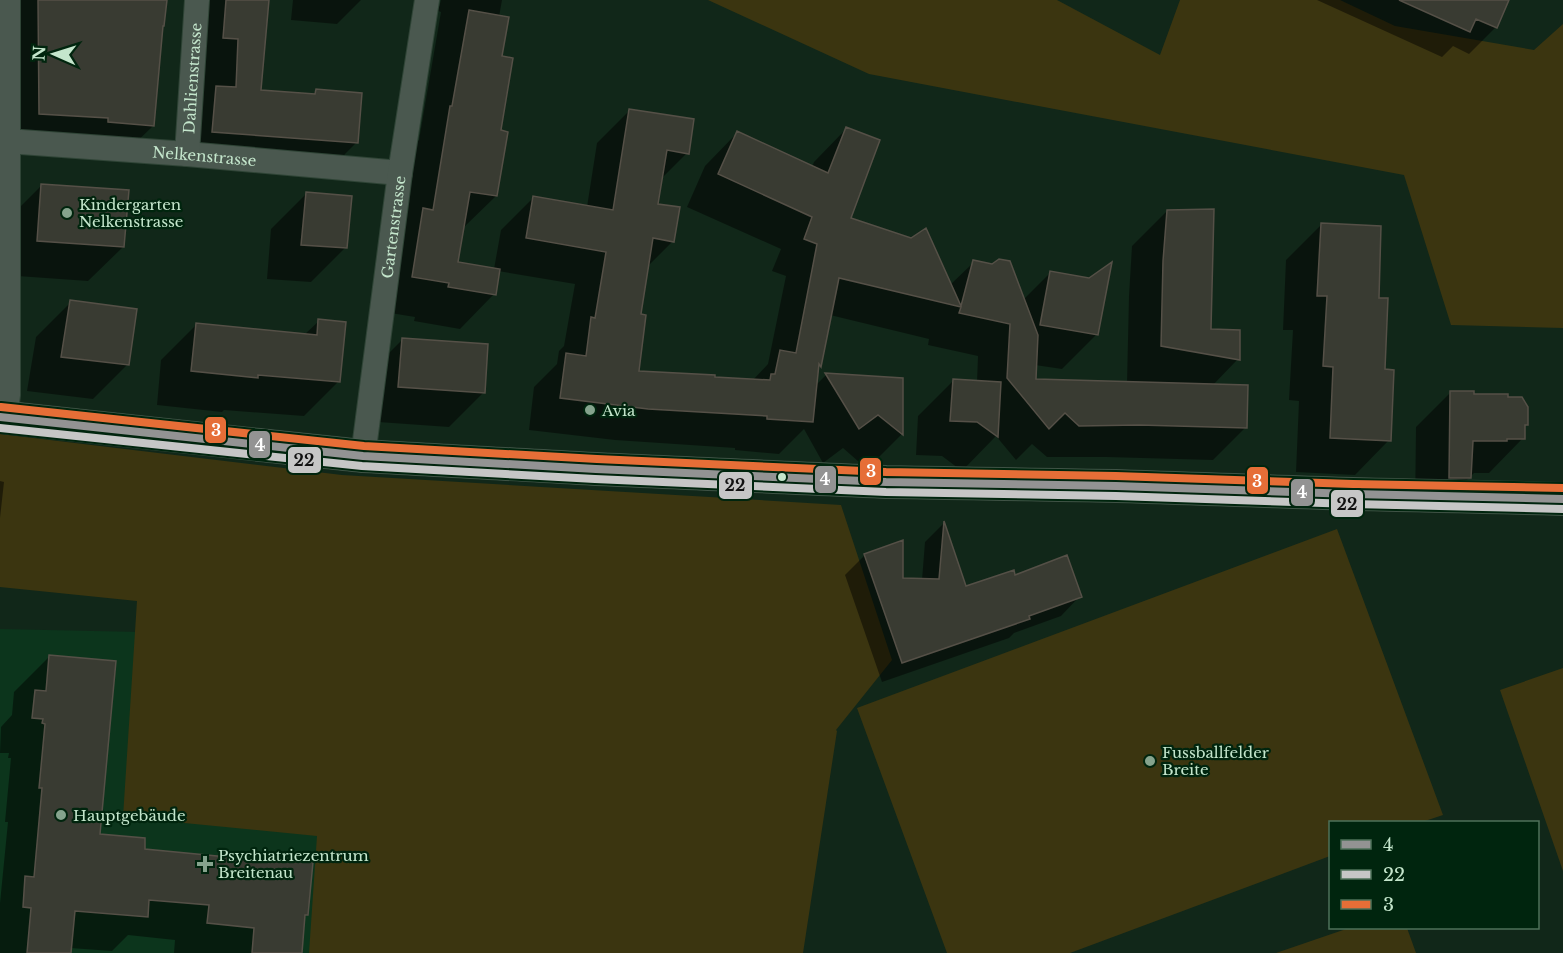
<svg xmlns="http://www.w3.org/2000/svg" width="1563" height="953" font-family="'Libre Baskerville',serif">
  <rect width="100%" height="100%" fill="#112719"/>
  <path fill="#0c351c" d="M 0,629 L 187,633 L 416,776 L 403,953 L 0,953 Z"/>
  <path fill="#3b3510" d="M 708,0 L 1057,0 L 1160,55 L 1180,0 L 1340,0 L 1395,26 L 1534,50 L 1563,24 L 1563,328 L 1451,325 L 1404,175 L 869,74 Z
    M 0,434 L 342,475 L 841,505 L 892,660 L 836,730 L 837,731 L 803,953 L 309,953 L 317,836 L 123,817 L 137,601 L 0,587 Z
    M 1337,529 L 1443,815 L 1422,822 L 1330,822 L 1330,856 L 1070,953 L 947,953 L 857,708 Z
    M 1563,668 L 1563,871 L 1500,690 Z
    M 1349,928 L 1407,928 L 1416,953 L 1276,953 Z"/>
  <path fill="#0007" d="M 9,0 L 165,0 L 153,126 L 123,155 L 10,143 Z
    M 195,0 L 267,0 L 259,91 L 312,95 L 316,91 L 357,142 L 322,177 L 178,166 L 182,122 L 203,101 L 204,73 Z
    M 293,0 L 361,0 L 337,24 L 291,20 Z
    M 441,0 L 502,0 L 499,17 L 499,132 L 496,196 L 462,229 L 456,263 L 494,269 L 501,230 L 533,198 L 587,207 L 597,143 L 630,110 L 687,153 L 661,179 L 657,205 L 673,241 L 647,267 L 639,315 L 638,372 L 753,380 L 768,364 L 786,276 L 772,271 L 781,249 L 687,207 L 705,166 L 737,133 L 812,167 L 814,162 L 846,129 L 849,219 L 950,285 L 974,262 L 1023,300 L 1051,272 L 1096,335 L 1062,369 L 1035,365 L 1034,380 L 1127,383 L 1129,296 L 1132,246 L 1167,211 L 1209,330 L 1238,359 L 1212,386 L 1245,428 L 1213,460 L 1106,457 L 1047,457 L 1032,444 L 1016,460 L 996,436 L 962,471 L 942,456 L 916,455 L 918,416 L 953,381 L 977,382 L 978,356 L 928,345 L 929,339 L 830,315 L 820,366 L 817,369 L 816,385 L 826,375 L 901,380 L 901,435 L 867,469 L 843,448 L 823,463 L 804,429 L 779,454 L 735,450 L 735,448 L 615,440 L 529,430 L 534,387 L 557,364 L 559,351 L 564,346 L 575,284 L 498,271 L 494,294 L 460,329 L 414,321 L 415,317 L 378,311 L 416,142 L 419,140 L 441,12 L 438,11 Z
    M 1317,0 L 1508,0 L 1495,28 L 1469,54 L 1453,46 L 1442,57 Z
    M 42,185 L 123,247 L 88,281 L 3,275 L 7,220 Z
    M 306,194 L 345,248 L 311,282 L 267,279 L 271,229 Z
    M 1321,225 L 1377,299 L 1389,440 L 1355,475 L 1296,472 L 1299,401 L 1289,400 L 1293,330 L 1283,330 L 1286,260 Z
    M 71,302 L 128,364 L 93,399 L 27,391 L 36,337 Z
    M 319,321 L 339,381 L 304,416 L 224,410 L 222,412 L 157,405 L 161,360 L 196,325 L 304,335 Z
    M 403,339 L 483,393 L 449,427 L 364,421 L 368,374 Z
    M 1451,392 L 1506,398 L 1526,424 L 1524,427 L 1523,438 L 1489,473 L 1474,473 L 1435,512 L 1415,512 L 1416,427 Z
    M 0,481 L 4,482 L 0,518 Z
    M 943,524 L 965,588 L 1014,577 L 1080,596 L 1061,616 L 1014,633 L 1009,638 L 882,682 L 845,575 L 865,555 L 901,580 L 922,580 L 925,542 Z
    M 49,657 L 99,835 L 143,851 L 258,861 L 260,859 L 307,915 L 304,918 L 300,953 L 174,953 L 175,940 L 128,935 L 112,951 L 70,948 L 70,953 L 0,953 L 0,903 L 8,822 L 5,822 L 11,758 L 8,758 L 9,753 L 0,753 L 1,727 L 12,715 L 14,692 Z"/>
  <path fill="#393b32" stroke="#555047" stroke-width="1.5" d="M 38,0 L 167,0 L 164,26 L 163,26 L 154,126 L 108,122 L 108,118 L 39,114 Z
    M 226,0 L 269,0 L 261,90 L 315,94 L 316,89 L 362,93 L 358,143 L 212,132 L 216,86 L 236,87 L 238,39 L 223,38 Z
    M 1399,0 L 1509,0 L 1497,28 L 1476,19 L 1470,32 Z
    M 469,10 L 509,17 L 502,56 L 513,58 L 501,130 L 508,132 L 497,196 L 470,192 L 458,262 L 500,269 L 496,295 L 448,287 L 449,283 L 412,277 L 423,208 L 433,210 L 450,106 L 452,106 Z
    M 629,109 L 694,119 L 689,154 L 667,150 L 658,204 L 680,207 L 674,242 L 653,238 L 641,314 L 646,315 L 639,371 L 715,375 L 715,377 L 770,380 L 771,374 L 775,374 L 780,350 L 796,353 L 817,244 L 804,239 L 812,217 L 718,174 L 737,131 L 828,173 L 846,127 L 880,140 L 851,218 L 911,238 L 926,228 L 961,306 L 973,260 L 992,264 L 999,259 L 1010,261 L 1038,335 L 1036,379 L 1248,385 L 1247,428 L 1139,425 L 1079,426 L 1065,413 L 1049,429 L 1007,378 L 1010,324 L 959,313 L 961,307 L 839,278 L 821,367 L 819,364 L 813,422 L 767,419 L 767,416 L 648,409 L 560,398 L 566,353 L 586,356 L 591,317 L 595,318 L 606,252 L 526,238 L 533,196 L 613,210 Z
    M 41,184 L 129,190 L 124,247 L 37,241 Z
    M 306,192 L 352,196 L 347,248 L 301,245 Z
    M 1214,209 L 1211,329 L 1240,330 L 1240,360 L 1161,346 L 1163,261 L 1167,210 Z
    M 1321,223 L 1381,226 L 1379,298 L 1388,298 L 1385,369 L 1394,370 L 1391,441 L 1330,438 L 1333,367 L 1323,366 L 1327,296 L 1317,296 Z
    M 1112,262 L 1098,335 L 1040,325 L 1050,271 L 1089,278 Z
    M 70,300 L 137,309 L 129,365 L 61,357 Z
    M 318,319 L 346,322 L 340,382 L 258,375 L 258,378 L 191,371 L 196,323 L 317,335 Z
    M 402,338 L 488,344 L 485,393 L 398,387 Z
    M 825,373 L 903,378 L 903,435 L 878,415 L 859,429 Z
    M 953,379 L 1001,382 L 998,437 L 977,422 L 950,421 Z
    M 1450,391 L 1474,391 L 1474,394 L 1508,394 L 1508,397 L 1522,397 L 1528,407 L 1528,425 L 1525,425 L 1525,439 L 1507,439 L 1507,441 L 1473,441 L 1471,478 L 1449,478 Z
    M 944,521 L 966,586 L 1014,570 L 1015,575 L 1067,555 L 1082,597 L 1029,616 L 1030,619 L 902,663 L 864,554 L 903,540 L 903,578 L 939,579 Z
    M 49,655 L 116,661 L 100,834 L 145,838 L 145,849 L 259,860 L 260,857 L 313,862 L 308,915 L 305,915 L 302,953 L 252,953 L 254,928 L 207,923 L 209,905 L 149,900 L 148,917 L 75,911 L 71,953 L 27,953 L 31,908 L 23,907 L 25,876 L 34,877 L 42,788 L 39,788 L 45,724 L 42,723 L 43,719 L 32,718 L 35,690 L 46,691 Z"/>
  <g fill="none" stroke-linecap="round" stroke-linejoin="round">
    <g stroke="#2f4436" stroke-width="26">
      <g id="street">
        <path id="s1" d="M 7,141 L 187,154 L 400,173"/>
        <path id="s2" d="M 187,154 L 197,0"/>
        <path d="M 5,417 L 8,395 L 8,0"/>
        <path id="s3" d="M 363,456 L 400,173 L 427,0"/>
      </g>
    </g>
    <g stroke="#2f4436" stroke-width="34">
      <path id="secondary" d="M 0,417 L 363,456 L 596,469 L 886,482 L 1116,486 L 1353,494 L 1563,499"/>
    </g>
    <use href="#street" stroke="#4a584f" stroke-width="24"/>
    <use href="#secondary" stroke="#526357" stroke-width="33"/>
    <g stroke="#00250e" stroke-width="12">
      <path id="bus-1" d="M 0,417 L 363,456 L 596,469 L 886,482 L 1116,486 L 1353,494 L 1563,499"/>
    </g>
    <g stroke="#00250e" stroke-width="12">
      <path id="bus-2" d="M 0,428 L 362,466 L 595,479 L 886,492 L 1116,496 L 1353,504 L 1563,509"/>
    </g>
    <g stroke="#00250e" stroke-width="12">
      <path id="bus-3" d="M 1,407 L 364,446 L 597,459 L 886,472 L 1116,476 L 1353,484 L 1563,488"/>
    </g>
    <use href="#bus-1" stroke="#939393" stroke-width="8"/>
    <use href="#bus-2" stroke="#c6c6c6" stroke-width="8"/>
    <use href="#bus-3" stroke="#e66e37" stroke-width="8"/>
  </g>
  <g fill="#85a38d" stroke="#00250e" stroke-width="2">
    <circle cx="67" cy="213" r="6"/>
    <circle cx="590" cy="410" r="6"/>
    <circle cx="1150" cy="761" r="6"/>
    <circle cx="61" cy="815" r="6"/>
    <path d="M202 855h6v6h6v6h-6v6h-6v-6h-6v-6h6z"/>
  </g>
  <circle fill="#c4e6cc" stroke="#00250e" stroke-width="2" cx="782" cy="477" r="5"/>
  <g text-anchor="middle" dominant-baseline="central" stroke-width="4.5" stroke-linejoin="round" paint-order="stroke">
    <g font-size="15" fill="#c4e6cc" stroke="#00250e">
      <text stroke="none"><textPath href="#s2" startOffset="76">Dahlienstrasse</textPath></text>
      <text stroke="none"><textPath href="#s1" startOffset="198">Nelkenstrasse</textPath></text>
      <text stroke="none"><textPath href="#s3" startOffset="231">Gartenstrasse</textPath></text>
    </g>
    <g font-size="15" fill="#c4e6cc" stroke="#00250e" text-anchor="start">
      <text x="79" y="204">Kindergarten<tspan x="79" dy="17">Nelkenstrasse</tspan></text>
      <text x="602" y="410">Avia</text>
      <text x="1162" y="752">Fussballfelder<tspan x="1162" dy="17">Breite</tspan></text>
      <text x="73" y="815">Hauptgebäude</text>
      <text x="218" y="855">Psychiatriezentrum<tspan x="218" dy="17">Breitenau</tspan></text>
    </g>
  </g>
  <g stroke="#00250e" stroke-width="2">
    <rect x="204" y="416" width="23" height="28" rx="6" fill="#e66e37"/>
    <rect x="248" y="430" width="23" height="29" rx="6" fill="#939393"/>
    <rect x="287" y="446" width="35" height="28" rx="6" fill="#c6c6c6"/>
    <rect x="859" y="457" width="23" height="29" rx="6" fill="#e66e37"/>
    <rect x="814" y="465" width="23" height="29" rx="6" fill="#939393"/>
    <rect x="1246" y="466" width="23" height="29" rx="6" fill="#e66e37"/>
    <rect x="718" y="471" width="35" height="29" rx="6" fill="#c6c6c6"/>
    <rect x="1290" y="478" width="24" height="29" rx="6" fill="#939393"/>
    <rect x="1330" y="489" width="34" height="29" rx="6" fill="#c6c6c6"/>
  </g>
  <g font-size="16" text-anchor="middle" font-weight="bold" fill="#fff">
    <text x="216" y="436">3</text>
    <text x="260" y="451">4</text>
    <text x="871" y="477">3</text>
    <text x="825" y="485">4</text>
    <text x="1257" y="487">3</text>
    <text x="1302" y="498">4</text>
  </g>
  <g font-size="16" text-anchor="middle" font-weight="bold" fill="#111">
    <text x="304" y="466">22</text>
    <text x="735" y="491">22</text>
    <text x="1347" y="510">22</text>
  </g>
  <rect x="1329" y="821" width="210" height="108" fill="#00250e" stroke="#4e725a" stroke-width="1.5"/>
  <rect x="1341" y="840" width="30" height="9" fill="#939393" stroke="#4e725a" stroke-width="1.5"/>
  <text x="1383" y="851" font-size="18" fill="#c4e6cc">4</text>
  <rect x="1341" y="870" width="30" height="9" fill="#c6c6c6" stroke="#4e725a" stroke-width="1.5"/>
  <text x="1383" y="881" font-size="18" fill="#c4e6cc">22</text>
  <rect x="1341" y="900" width="30" height="9" fill="#e66e37" stroke="#4e725a" stroke-width="1.5"/>
  <text x="1383" y="911" font-size="18" fill="#c4e6cc">3</text>
  <g transform="translate(54 54) rotate(273)" stroke="#00250e" stroke-width="4.5" paint-order="stroke">
  <path d="M0-4.5L10 22L0 15L-10 22Z" fill="#c4e6cc"/>
  <text y="-9" font-size="16" font-weight="bold" text-anchor="middle" fill="#c4e6cc">N</text>
  </g>
</svg>
